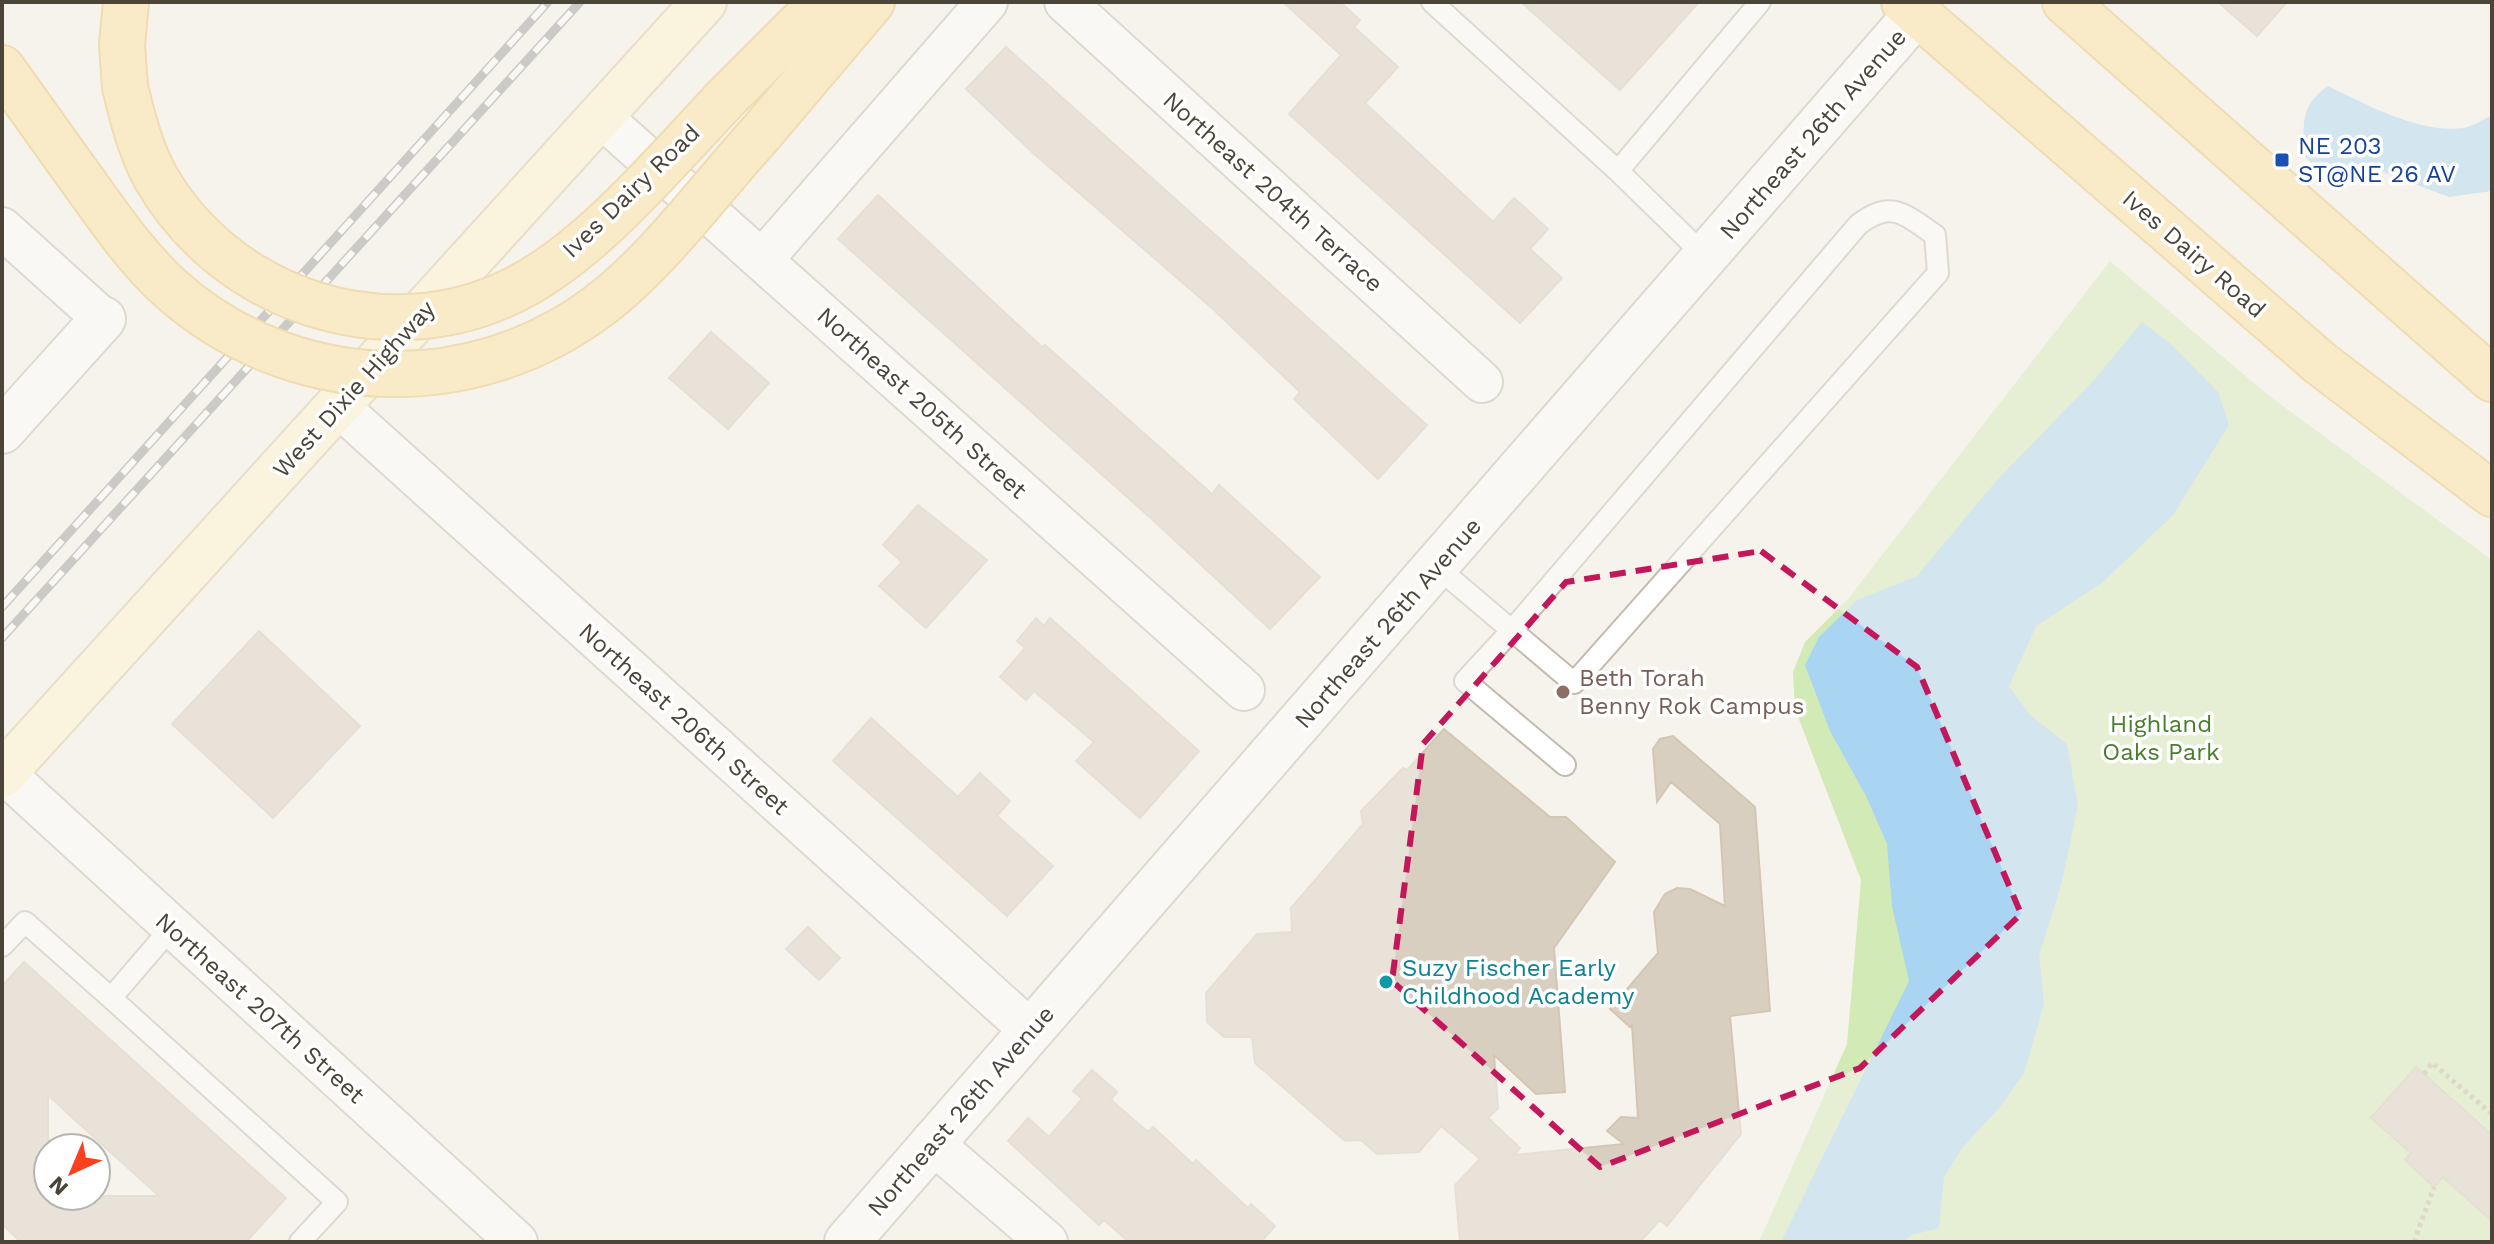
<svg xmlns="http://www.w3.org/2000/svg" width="2494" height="1244" font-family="'Work Sans',sans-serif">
  <rect width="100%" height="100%" fill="#f6f3ec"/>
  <path fill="#d2eab5" d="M 2110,261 L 2268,395 L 2492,560 L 2492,1242 L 1759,1242 L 1847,1044 L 1861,880 L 1795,709 L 1793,672 L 1805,642 L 1848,599 Z"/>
  <path fill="#a9d4f2" d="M 2328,86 C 2367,105 2420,134 2464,128 C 2473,126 2483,120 2492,115 L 2492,191 L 2449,197 L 2367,166 L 2336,185 L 2304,156 C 2304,125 2299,106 2328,86 Z
    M 2142,322 L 2172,345 L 2218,392 L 2229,425 L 2173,515 L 2102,583 L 2036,626 L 2009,686 L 2030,715 L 2067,744 L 2078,806 L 2061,885 L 2039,956 L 2044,1004 L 2024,1073 L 2000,1107 L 1962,1148 L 1944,1177 L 1939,1228 L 1912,1235 L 1903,1242 L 1781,1242 L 1909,981 L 1892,906 L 1887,844 L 1866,796 L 1830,731 L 1805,665 L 1819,637 L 1857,600 L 1917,576 L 1997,480 L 2096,378 Z"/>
  <path fill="#d8cfc1" stroke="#d3c7b4" stroke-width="2" fill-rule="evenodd" d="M 1283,2 L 1340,2 L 1360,20 L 1354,27 L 1398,67 L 1365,103 L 1493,222 L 1514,198 L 1548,229 L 1530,249 L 1562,278 L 1520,323 L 1289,114 L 1341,55 Z
    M 1521,2 L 1699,2 L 1620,90 Z
    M 2218,2 L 2287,2 L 2257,36 Z
    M 1006,47 L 1427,425 L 1378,479 L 1294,399 L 1300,392 L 1214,310 L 1032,152 L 966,89 Z
    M 878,195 L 1042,347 L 1045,345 L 1212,494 L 1219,485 L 1320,577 L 1270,629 L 1154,521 L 838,239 Z
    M 711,332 L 769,383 L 728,429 L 669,378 Z
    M 918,505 L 987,560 L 926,628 L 879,586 L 902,562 L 883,545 Z
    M 1036,618 L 1044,626 L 1050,618 L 1199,751 L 1140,818 L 1076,761 L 1094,742 L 1034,691 L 1026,700 L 1000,677 L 1025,648 L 1017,641 Z
    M 259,631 L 360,726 L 273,818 L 172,724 Z
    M 871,718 L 958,797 L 980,773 L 1010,801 L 997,816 L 1053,866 L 1007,916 L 833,761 Z
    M 1444,729 L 1550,817 L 1566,817 L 1615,862 L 1554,948 L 1565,1092 L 1536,1094 L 1494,1055 L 1498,1108 L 1488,1118 L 1520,1148 L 1514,1155 L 1624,1144 L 1607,1131 L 1621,1117 L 1638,1118 L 1632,1025 L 1630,1027 L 1610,1009 L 1658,953 L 1654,912 L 1665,894 L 1677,888 L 1690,889 L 1725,906 L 1720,824 L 1671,782 L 1657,802 L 1653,749 L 1660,739 L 1673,736 L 1755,807 L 1770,1011 L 1730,1016 L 1741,1134 L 1667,1226 L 1660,1220 L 1640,1242 L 1460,1242 L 1455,1185 L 1480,1159 L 1441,1126 L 1419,1152 L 1377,1154 L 1361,1140 L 1345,1141 L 1255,1063 L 1252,1037 L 1224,1037 L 1207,1022 L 1206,993 L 1257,934 L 1292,932 L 1291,908 L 1363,824 L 1361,811 L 1403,768 L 1407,770 Z
    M 808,927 L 840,958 L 819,980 L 786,949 Z
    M 24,962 L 286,1198 L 246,1242 L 21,1242 L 2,1224 L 2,986 ZM 48,1095 L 75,1120 L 159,1196 L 48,1196 Z
    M 2416,1067 L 2492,1135 L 2492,1221 L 2443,1177 L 2434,1187 L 2405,1160 L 2411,1153 L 2371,1118 Z
    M 1092,1070 L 1117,1092 L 1111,1100 L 1148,1132 L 1153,1127 L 1193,1164 L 1196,1160 L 1248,1208 L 1251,1204 L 1275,1226 L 1261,1242 L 1129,1242 L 1104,1220 L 1099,1225 L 1008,1141 L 1028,1118 L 1049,1137 L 1082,1099 L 1073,1091 Z"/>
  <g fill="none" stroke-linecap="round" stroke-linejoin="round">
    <g stroke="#c2bbae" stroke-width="24">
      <path id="service" d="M 1432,2 L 1618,171 L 1706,257
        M 1618,171 L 1760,2
        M 1437,567 L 1574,683 L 1938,273 L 1935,235 C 1904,214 1891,199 1858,225 L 1513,629 L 1465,681 L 1565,765
        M 172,927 L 111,998 L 337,1202 L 300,1242
        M 2,946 L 25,922 L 111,998"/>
    </g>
    <g stroke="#c2bbae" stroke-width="44">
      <path id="minor" d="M 1065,2 L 1482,382
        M 600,116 L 1244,690
        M 2,228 L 103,319
        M 762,260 L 987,2
        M 338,406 L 1031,1031
        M 4,773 L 517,1242
        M 931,1142 L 1047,1242"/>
    </g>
    <g stroke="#c2bbae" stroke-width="48">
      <path id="tertiary" d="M 2,431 L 103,319
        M 847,1242 L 1917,13"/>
    </g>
    <g stroke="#d6c79b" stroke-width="48">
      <path id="secondary" d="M 2,775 L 704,2"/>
    </g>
    <g stroke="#e6c16a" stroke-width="48">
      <path id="primary" d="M 1904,2 L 2320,363 L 2492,494
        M 2065,2 L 2492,379
        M 2,68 L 72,166
        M 125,87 L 122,45 L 126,2
        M 725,99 L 822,2
        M 761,133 L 872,2"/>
    </g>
    <path stroke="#c4b79f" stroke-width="5" stroke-dasharray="4 4" stroke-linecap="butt" d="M 2424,1074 L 2432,1063 L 2492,1114
      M 2414,1242 L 2434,1187"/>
    <use href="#service" stroke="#fff" stroke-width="20"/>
    <use href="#minor" stroke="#fff" stroke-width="40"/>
    <use href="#tertiary" stroke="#fff" stroke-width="44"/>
    <use href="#secondary" stroke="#fff3cd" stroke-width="44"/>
    <use href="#primary" stroke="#ffe39c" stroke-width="44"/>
    <g stroke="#9a9a9a" stroke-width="9">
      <path id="rail" d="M 2,607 L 548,2
        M 2,638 L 580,2"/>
    </g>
    <use href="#rail" stroke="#fff" stroke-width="6" stroke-dasharray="18" stroke-linecap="butt"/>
    <g stroke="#e6c16a" stroke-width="48" stroke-linecap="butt">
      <path id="primary-bridge" d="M 125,87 C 133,119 140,149 156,178 C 227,301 386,354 514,290 C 591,252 666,161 725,99
        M 72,166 C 103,208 132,254 171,289 C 291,396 471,403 600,305 C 657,262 712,187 761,133"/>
    </g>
    <use href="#primary-bridge" stroke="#ffe39c" stroke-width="44"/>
  </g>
  <path d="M0 0H2494V1244H0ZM 1761,551 L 1917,667 L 2021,914 L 1860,1068 L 1600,1167 L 1392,981 L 1423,744 L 1566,582 Z" fill="#f6f3ec" fill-opacity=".55" fill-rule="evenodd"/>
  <path fill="none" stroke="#c2185b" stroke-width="6" stroke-dasharray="16 10" stroke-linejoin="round" d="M 1761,551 L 1917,667 L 2021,914 L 1860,1068 L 1600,1167 L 1392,981 L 1423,744 L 1566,582 Z"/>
  <rect fill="#1a4fb4" stroke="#fff" stroke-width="3" x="2274" y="152" width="16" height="16" rx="4"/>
  <circle fill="#8d6e63" stroke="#fff" stroke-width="3" cx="1563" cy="692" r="8"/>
  <circle fill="#0f9aa8" stroke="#fff" stroke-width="3" cx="1386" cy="982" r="8"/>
  <g text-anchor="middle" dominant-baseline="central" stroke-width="7" stroke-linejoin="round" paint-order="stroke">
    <g font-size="24" fill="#4b4439" stroke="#fff">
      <text transform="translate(1813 134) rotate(-49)">Northeast 26th Avenue</text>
      <text transform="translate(631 191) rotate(-44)">Ives Dairy Road</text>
      <text transform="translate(1273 192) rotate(42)">Northeast 204th Terrace</text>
      <text transform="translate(2194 254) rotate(41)">Ives Dairy Road</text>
      <text transform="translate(354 389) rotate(-48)">West Dixie Highway</text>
      <text transform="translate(922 403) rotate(42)">Northeast 205th Street</text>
      <text transform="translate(1388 623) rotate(-49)">Northeast 26th Avenue</text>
      <text transform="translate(684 719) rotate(42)">Northeast 206th Street</text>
      <text transform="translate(260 1008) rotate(42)">Northeast 207th Street</text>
      <text transform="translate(961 1111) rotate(-49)">Northeast 26th Avenue</text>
    </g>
    <g font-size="24" fill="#164399" stroke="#fff" text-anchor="start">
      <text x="2298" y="146">NE 203<tspan x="2298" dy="28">ST@NE 26 AV</tspan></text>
    </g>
    <g font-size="24" fill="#785e54" stroke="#fff" text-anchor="start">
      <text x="1579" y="678">Beth Torah<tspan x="1579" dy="28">Benny Rok Campus</tspan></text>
    </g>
    <g font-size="24" fill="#4a7f2a" stroke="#fff">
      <text x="2161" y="724">Highland<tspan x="2161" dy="28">Oaks Park</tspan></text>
    </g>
    <g font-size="24" fill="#0d838f" stroke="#fff" text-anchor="start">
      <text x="1402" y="968">Suzy Fischer Early<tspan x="1402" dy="28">Childhood Academy</tspan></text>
    </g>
  </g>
  <rect width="2494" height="1244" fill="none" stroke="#4b4439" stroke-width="8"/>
  <g transform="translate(72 1172) rotate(224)"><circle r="38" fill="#ffffff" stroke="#b7b4b0" stroke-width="2"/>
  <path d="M0-6L14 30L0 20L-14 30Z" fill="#fc3f1d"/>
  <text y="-12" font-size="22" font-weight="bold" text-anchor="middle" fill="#4b4439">N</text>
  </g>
</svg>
